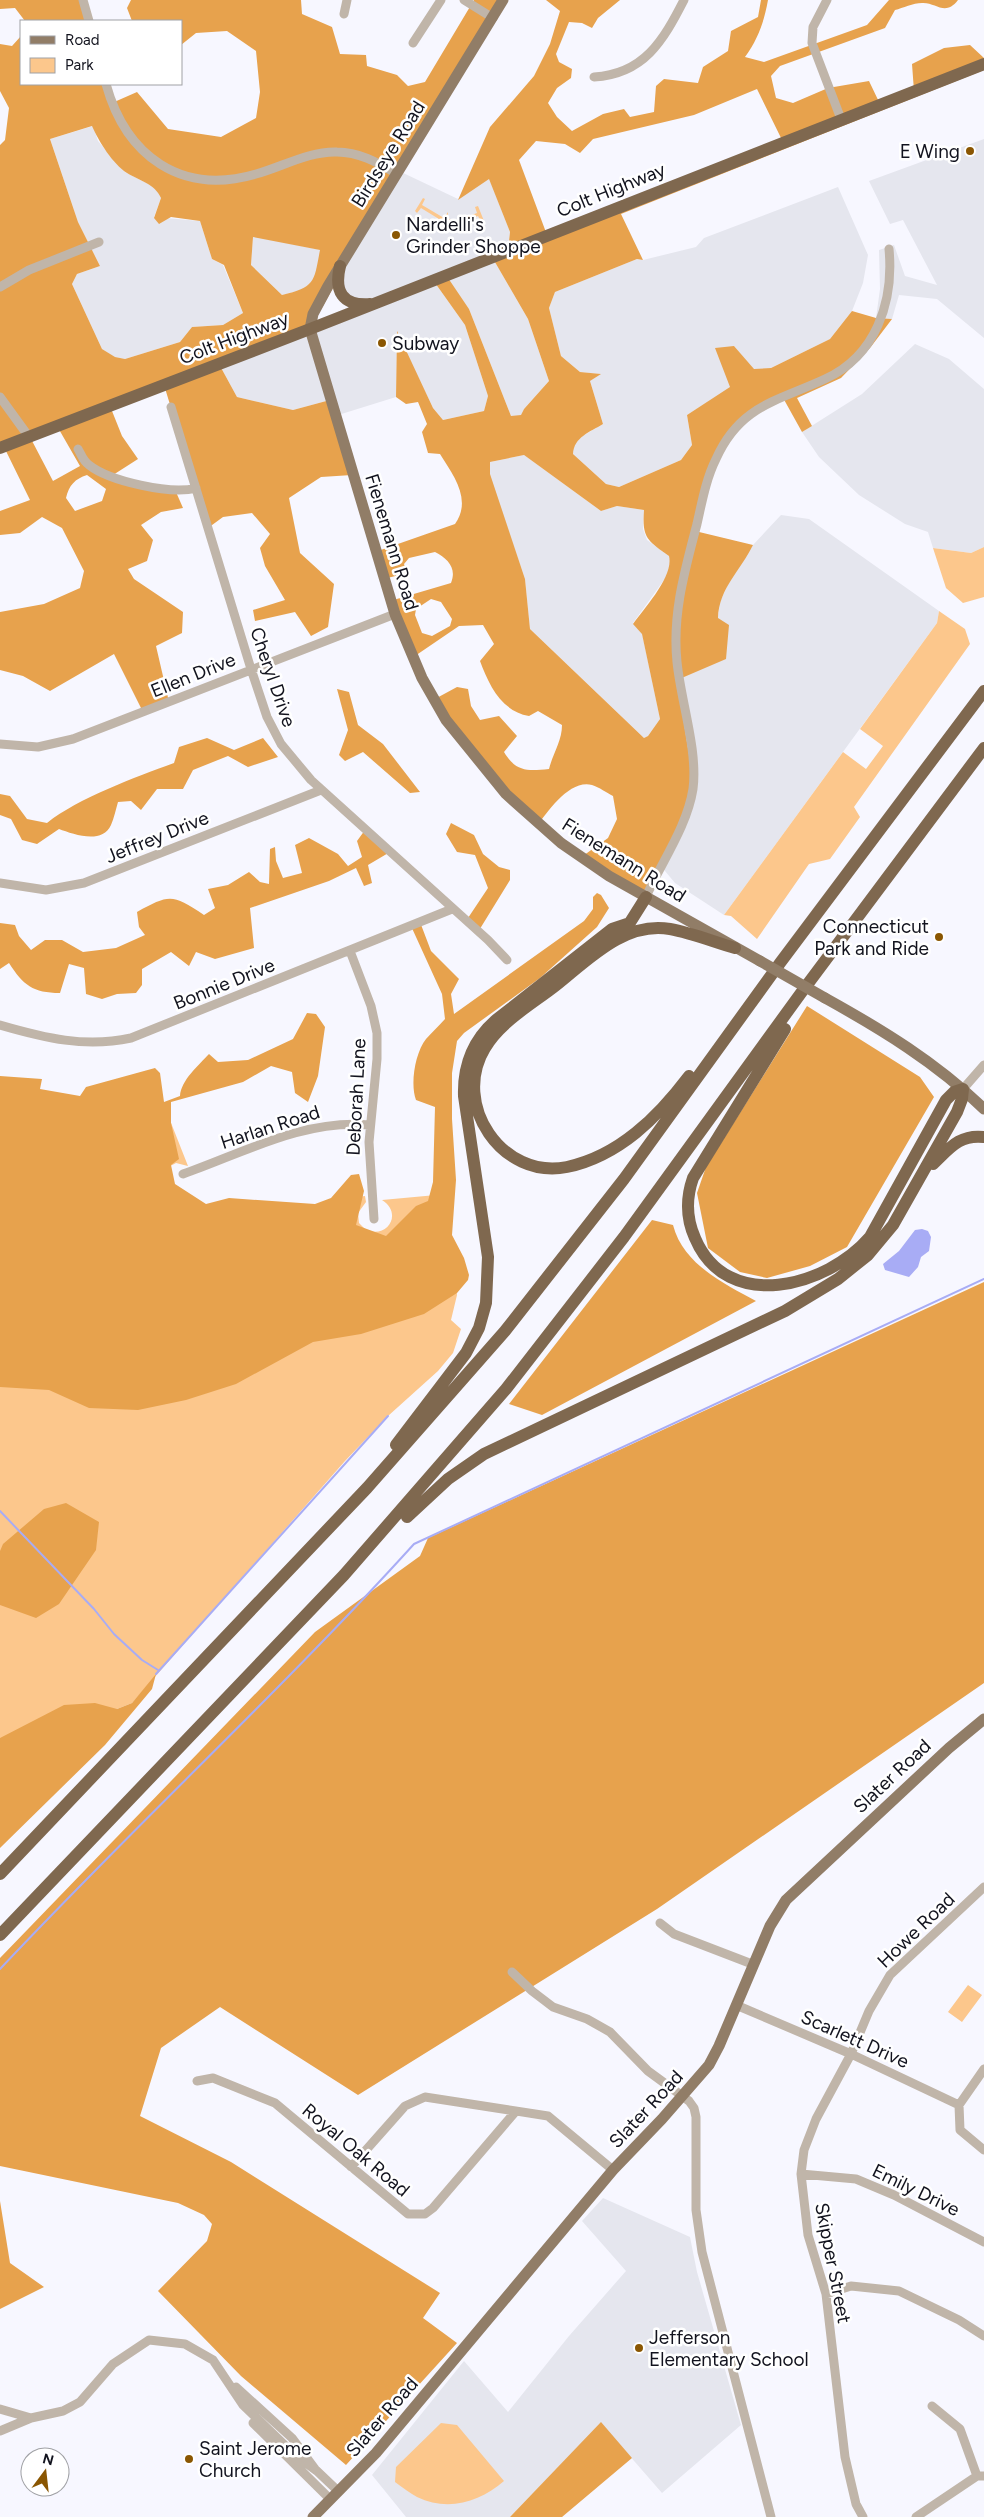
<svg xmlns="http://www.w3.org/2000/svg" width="984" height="2517" font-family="Figtree,sans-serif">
  <rect width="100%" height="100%" fill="#f7f7ff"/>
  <path fill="#e5e6ee" d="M 93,126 L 98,141 L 125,172 L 158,189 L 161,198 L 154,217 L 200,221 L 212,259 L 223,265 L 243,313 L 223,325 L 192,327 L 180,342 L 125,359 L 114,357 L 102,349 L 72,284 L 77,274 L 100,266 L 78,222 L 50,139 Z
    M 984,139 L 984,338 L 937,299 L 899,295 L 892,319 L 876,318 L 880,289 L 879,250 L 894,245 L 905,276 L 937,285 L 903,220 L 890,224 L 869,181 Z
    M 399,171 L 458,199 L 489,178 L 510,232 L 508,251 L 492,257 L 528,319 L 549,381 L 524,409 L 521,416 L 511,416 L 469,309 L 455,290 L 433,280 L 465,325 L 488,396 L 484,411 L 443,420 L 433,408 L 397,333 L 396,397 L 335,416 L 330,400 L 293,410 L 237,397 L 219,364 L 372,304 L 355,303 L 337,277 Z
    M 838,187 L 868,255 L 863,283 L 852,311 L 830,339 L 771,368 L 754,370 L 734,346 L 730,388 L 687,415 L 692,445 L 681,460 L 619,487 L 606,484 L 573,454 L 573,446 L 579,438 L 603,424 L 590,381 L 600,374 L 580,372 L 561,356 L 549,308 L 555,292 L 637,259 L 643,260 L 696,247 L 704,238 Z
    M 253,236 L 321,250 L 315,279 L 302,290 L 282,295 L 251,265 Z
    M 915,344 L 949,359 L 984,389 L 984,547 L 971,553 L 933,548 L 928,532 L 905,524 L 859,495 L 819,457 L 802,432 L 862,394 Z
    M 524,455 L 601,511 L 617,506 L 644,510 L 643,529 L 647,540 L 669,556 L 671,563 L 669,573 L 633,623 L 642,633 L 660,719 L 648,736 L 644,738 L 530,629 L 525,579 L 489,474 L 490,462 Z
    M 781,515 L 809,519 L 939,611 L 937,623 L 724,915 L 675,883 L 660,865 L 677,680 L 718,618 L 719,604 L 730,580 L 753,545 Z
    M 603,2198 L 690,2237 L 697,2272 L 741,2425 L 662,2493 L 601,2423 L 510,2517 L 406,2517 L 372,2475 L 464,2361 L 508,2412 L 569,2336 L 626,2271 L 582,2221 Z"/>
  <path fill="#fcc78c" d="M 423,198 L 425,199 L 422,205 L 444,218 L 448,212 L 448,219 L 458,220 L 477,213 L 475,207 L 478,206 L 484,221 L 481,222 L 478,216 L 454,225 L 455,231 L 451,232 L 452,227 L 421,208 L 417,213 L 415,211 Z
    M 984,547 L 984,597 L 963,603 L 946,588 L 933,548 L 971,553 Z
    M 939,611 L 965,629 L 970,644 L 854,807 L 860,817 L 830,859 L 809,864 L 757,939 L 731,916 L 724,915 L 843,752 L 866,769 L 883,746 L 860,729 L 937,623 Z
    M 0,1101 L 164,1105 L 188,1166 L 176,1163 L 163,1170 L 219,1242 L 336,1200 L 365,1196 L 366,1202 L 358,1213 L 359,1223 L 366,1230 C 388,1239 403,1213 382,1200 L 447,1194 L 457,1295 L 451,1320 L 461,1329 L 453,1353 L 438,1371 L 388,1416 L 345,1461 L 132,1703 L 117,1709 L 0,1828 Z
    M 968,1985 L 982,1995 L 962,2022 L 948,2012 Z
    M 441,2423 L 457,2425 L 504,2481 C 480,2502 448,2512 417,2497 C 410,2493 402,2487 395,2482 L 396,2467 Z"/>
  <path fill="#e7a24d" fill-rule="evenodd" d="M 0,0 L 83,0 L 89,21 L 25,21 L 15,8 L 0,9 Z
    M 131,0 L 301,0 L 302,14 L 332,27 L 340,54 L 366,55 L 367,66 L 397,75 L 408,86 L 425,82 L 474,0 L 503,0 L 397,174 L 310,329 L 219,364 L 237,397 L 293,410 L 330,400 L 352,475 L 321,477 L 289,498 L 300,553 L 334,584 L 328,627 L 311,636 L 295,612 L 255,621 L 253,610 L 285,600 L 265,566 L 260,548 L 270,534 L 252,513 L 223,517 L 208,528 L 164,385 L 110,406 L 122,436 L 138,459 L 113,475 L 176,492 L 183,508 L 161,512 L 141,525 L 153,540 L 147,561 L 128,569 L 134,579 L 183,612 L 182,633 L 156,646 L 169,702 L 143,712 L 114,654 L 50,691 L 23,676 L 0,670 L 0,612 L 44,604 L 80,588 L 84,571 L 62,528 L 42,517 L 20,533 L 0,535 L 0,511 L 30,500 L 4,447 L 0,448 L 0,145 L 5,140 L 9,108 L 0,91 L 0,44 L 12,46 L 21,36 L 21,84 L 106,84 L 112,103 L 137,92 L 168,129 L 221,137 L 256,118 L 260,92 L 256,51 L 227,31 L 196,33 L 181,45 L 181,21 L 132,21 L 127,8 ZM 92,126 C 99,142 113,164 127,173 C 140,181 155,184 161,198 L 154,218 L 159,224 L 171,217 L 200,221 L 212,259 L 224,265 L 243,313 L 223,325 L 192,327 L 180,342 L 125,359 L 115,357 L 102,349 L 72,284 L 77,274 L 100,266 L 78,222 L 50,139 ZM 253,237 L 320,250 C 314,281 316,287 282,295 L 251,265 ZM 57,426 L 80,466 L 53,481 L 30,437 ZM 87,475 L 106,489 L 102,501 L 75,511 L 66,498 C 69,485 75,479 87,475 Z
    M 546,0 L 620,0 L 598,18 L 592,28 L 582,23 L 569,22 L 556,54 L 559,62 L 572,69 L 571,78 L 557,88 L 548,103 L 557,117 L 572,131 L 603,114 L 624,109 L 630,117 L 654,112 L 656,86 L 664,79 L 698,83 L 703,67 L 728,51 L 731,31 L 758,17 L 761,0 L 768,0 C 764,22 758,39 745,57 L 764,62 L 867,25 L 889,0 L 958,0 C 945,17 936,2 922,3 C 913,3 903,8 895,10 L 885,28 L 780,66 L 771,76 L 776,98 L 793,103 L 828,88 L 869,81 L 880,104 L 914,91 L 912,64 L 944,48 L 970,45 L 984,58 L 984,70 L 621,214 L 643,260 L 637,259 L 555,292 L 549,308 L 561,356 L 580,372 L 601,374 L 590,381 L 603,424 C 590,432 574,437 573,454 L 606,484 L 619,487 L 681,460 L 692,445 L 687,415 L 730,387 L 715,348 L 734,346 L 754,369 L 771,368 L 830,339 L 852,311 L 876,318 L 892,319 L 870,348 L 841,378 L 797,398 L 812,426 L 802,432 L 782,396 L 762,405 L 722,447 L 695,531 L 753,545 C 741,570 719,588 718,618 L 729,625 L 726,659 L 677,680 L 691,767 L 691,796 L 646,897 L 580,858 L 608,838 L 617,819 L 613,796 C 607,793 599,787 592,785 C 570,779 548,811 537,826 L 433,700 L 457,687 L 468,689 L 471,706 L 480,720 L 499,716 L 517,736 L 504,752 C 516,772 527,771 549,769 C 553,753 562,741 562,725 L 538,711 L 529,716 C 501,711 489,685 480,661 L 494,644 L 483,625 L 459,626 L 412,658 L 390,601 L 451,583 C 457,568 448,559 435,552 L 409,558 L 404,564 L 406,570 L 404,574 L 383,579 L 375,552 L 455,524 C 472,500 454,476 440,454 L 428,453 L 422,432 L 427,424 L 418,402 L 406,404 L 396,397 L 397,331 L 433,408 L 443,420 L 484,411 L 488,396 L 465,325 L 433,280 L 446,275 L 469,309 L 511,416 L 521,415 L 524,409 L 549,381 L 528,319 L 492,257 L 508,250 L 510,232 L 489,179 L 458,200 L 490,127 L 534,76 L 550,44 L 560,11 ZM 757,89 L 783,142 L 547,235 L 519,160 L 536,141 L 565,144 L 580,153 L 593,139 L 694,115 ZM 524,455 L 601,511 L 617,506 L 644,510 C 642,538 647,540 669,556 C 674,576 645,607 633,624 L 642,634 L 660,719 L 648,736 L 644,738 L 530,629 L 525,579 L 490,474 L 490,462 ZM 431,599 L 441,602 L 452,619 L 450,626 L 432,636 L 422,633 L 415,615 L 416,609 Z
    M 337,689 L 349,692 L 358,725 L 383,744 L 420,792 L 410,793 L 363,752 L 345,761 L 339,755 L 348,730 Z
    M 207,738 L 234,750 L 263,738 L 278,757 L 248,767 L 228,756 L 193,770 L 183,789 L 157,789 L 141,810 L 131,801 L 118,802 C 116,809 114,818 111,825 C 102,845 73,834 59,829 L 37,844 L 22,840 L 11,819 L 0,815 L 0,794 L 10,796 L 27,819 L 47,823 C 78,798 136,777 174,763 L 179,747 Z
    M 451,823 L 474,835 L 483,854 L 499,867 L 510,870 L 510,880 L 478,932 L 466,921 L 488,888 L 475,855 L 457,852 L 446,834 Z
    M 365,830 L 390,852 L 368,865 L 372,883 L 364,886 L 356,868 L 329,881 L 250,908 L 254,948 L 215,959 L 196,952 L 189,966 L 171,952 L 142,969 L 142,985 L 136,993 L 117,994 L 102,999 L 86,994 L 84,968 L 69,964 L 60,993 C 33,993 23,985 9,963 L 0,969 L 0,923 L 15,925 L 19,936 L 31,950 L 45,940 L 62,940 L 83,952 L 116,948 L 145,935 L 139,927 L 137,912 C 170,894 172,894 204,915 L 215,908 L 208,889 L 228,885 L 249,872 L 260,882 L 269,884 L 270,849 L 275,847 L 276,861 L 283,878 L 302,873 L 295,845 L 309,838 L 338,854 L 348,866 L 362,857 L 357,841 Z
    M 597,893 L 601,895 L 609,908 L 597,927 L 540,978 L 464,1033 L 457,1041 L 452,1073 L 452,1119 L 456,1180 L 452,1235 L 464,1258 L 469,1275 L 468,1280 L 457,1293 L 424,1314 L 361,1334 L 313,1342 L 236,1384 L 186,1400 L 138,1410 L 89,1408 L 49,1390 L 0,1387 L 0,1076 L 42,1079 L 40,1089 L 80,1096 L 86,1087 L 155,1068 L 160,1073 L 164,1102 L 180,1096 C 181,1080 199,1065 209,1054 L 218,1062 L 248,1060 L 293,1039 L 307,1013 L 316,1014 L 325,1027 L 318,1076 L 308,1102 L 295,1093 L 292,1072 L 271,1066 L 243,1082 L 171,1102 L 171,1123 L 179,1159 L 171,1165 L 175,1184 L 206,1204 L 229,1198 L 315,1204 L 331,1198 L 351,1175 L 359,1174 L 364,1191 L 356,1225 L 386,1236 L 416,1206 L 428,1201 L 433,1182 L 435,1107 L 416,1100 C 410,1084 415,1053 426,1039 C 432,1032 439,1026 445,1019 L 442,994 L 411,926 L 420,922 L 431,951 L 459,979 L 451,994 L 454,1014 L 584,921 L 593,909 L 593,897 Z
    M 807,1006 L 920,1077 L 934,1097 L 847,1247 L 810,1266 L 767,1278 L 740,1272 L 708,1248 L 697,1193 L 706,1167 Z
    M 652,1220 L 673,1225 C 683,1264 723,1283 756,1301 L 542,1415 L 509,1404 Z
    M 984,1282 L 984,1683 L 657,1909 L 358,2095 L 220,2007 L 161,2048 L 140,2116 L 231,2162 L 440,2293 L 423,2318 L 457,2343 L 346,2465 L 241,2376 L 158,2291 L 207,2241 L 212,2224 L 204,2215 L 178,2203 L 0,2166 L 0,1958 L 315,1632 L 420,1556 L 428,1538 Z
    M 66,1503 L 99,1522 L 96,1550 L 59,1604 L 36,1618 L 0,1605 L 0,1551 L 3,1544 L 44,1509 Z
    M 156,1674 L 152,1689 L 105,1745 L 0,1848 L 0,1738 L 64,1705 L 95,1703 L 117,1709 L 132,1703 Z
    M 0,2201 L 10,2263 L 44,2287 L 0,2309 Z
    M 601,2422 L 632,2458 L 562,2517 L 510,2517 Z"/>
  <path fill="#a8acf5" d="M 922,1229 L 928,1231 L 931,1237 L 929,1251 L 921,1257 L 918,1267 L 909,1277 L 885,1270 L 883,1264 L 899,1251 L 915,1230 Z"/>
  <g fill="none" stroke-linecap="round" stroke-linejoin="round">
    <path stroke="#a8acf5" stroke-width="2" d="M 0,1511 L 94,1609 L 114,1634 L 142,1660 L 158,1670
      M 156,1674 L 388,1416
      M 0,1969 C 135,1825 281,1691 414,1544 L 984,1279"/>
    <path stroke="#c0b5a9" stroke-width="9" d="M 83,0 L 89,21
      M 464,0 L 493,18
      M 827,0 L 813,27 L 812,43 L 841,119
      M 344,14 L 347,0
      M 413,43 L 441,0
      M 594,77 C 644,74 663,41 684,0
      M 106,84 C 126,156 181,196 256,174 C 282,167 309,151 337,152 C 360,152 378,163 397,174
      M 0,287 L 29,270 L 99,242
      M 0,397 L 29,437
      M 171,407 L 251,669 L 267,717 L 281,744 L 311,780 L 488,940 L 507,960
      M 78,449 C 81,454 83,461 89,465 C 109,481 171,495 196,488
      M 0,744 L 38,747 L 73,739 L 395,614
      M 0,883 L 46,890 L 84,883 L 321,790
      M 646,897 C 661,863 687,827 693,789 C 698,750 681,702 677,662 C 672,614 685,570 697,524 C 702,502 706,479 716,459 C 740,405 778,401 825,379 C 876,356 894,302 889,249
      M 350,951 L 371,1006 L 377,1033 L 377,1059 L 369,1142 L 374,1219
      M 0,1025 C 45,1038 85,1048 131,1038 L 452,909
      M 963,1089 L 984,1065
      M 183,1174 C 243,1153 304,1119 369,1125
      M 660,1923 L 674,1934 L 752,1964
      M 512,1972 L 532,1991 L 553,2007 L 587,2019 L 610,2032 L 648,2071 L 689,2101 L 694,2108 L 696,2117 L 696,2210 L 702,2252 L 771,2517
      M 736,2005 L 851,2054 L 959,2105
      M 984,2069 L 959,2105 L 960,2130 L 984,2150
      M 197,2081 L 213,2078 L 275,2103 L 408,2214 L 425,2214 L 433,2208 L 516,2111
      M 351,2167 L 405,2106 L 425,2097 L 548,2116 L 613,2170
      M 801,2174 L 856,2179 L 894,2195 L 984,2242
      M 826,2294 L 851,2286 L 899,2291 L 959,2320 L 984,2336
      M 236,2387 L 292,2438 L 315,2469
      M 932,2406 L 960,2429 L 977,2476
      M 0,2409 L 31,2418
      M 253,2423 L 330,2499
      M 0,2431 L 31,2418 L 63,2411 L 80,2402 L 113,2364 L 149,2340 L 185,2344 L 213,2360 L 243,2405 L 295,2455 L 317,2471 L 338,2491
      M 863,2517 L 856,2504 L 845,2457 L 826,2294 L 808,2235 L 801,2174 L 804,2150 L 816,2119 L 851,2054 L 869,2011 L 890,1975 L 984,1887
      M 916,2517 L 977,2476 L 984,2476"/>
    <path stroke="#917d67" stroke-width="11" d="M 503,0 L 328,286 L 313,314 L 310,329 L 395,614 L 422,678 L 446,720 L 506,794 L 561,843 L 609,876 L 760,961
      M 825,998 C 881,1029 937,1063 984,1109
      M 313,2517 L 376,2453 L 613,2170 L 662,2119 L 709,2065 L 719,2046 L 770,1926 L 786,1900 L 949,1748 L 984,1719"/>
    <path stroke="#7f684f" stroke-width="12" d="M 340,266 C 334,291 342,306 370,304
      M 0,448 L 310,329 L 984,64
      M 624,932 L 646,897
      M 689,1076 C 658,1117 619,1156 567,1167 C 502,1180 451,1104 485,1048 C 500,1022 532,1004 555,986 C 588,960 624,921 670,929 C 692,933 714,942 735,948
      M 933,1164 C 949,1149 959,1134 984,1137
      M 396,1445 L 466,1353 L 479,1328 L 486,1303 L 488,1257 L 464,1096 C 463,1066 473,1040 496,1020 L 612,929 L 627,924
      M 407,1517 L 448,1479 L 484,1454 L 785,1311 L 838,1279 L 868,1255 L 893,1225 L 957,1112 L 962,1099 L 963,1089 L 954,1092 L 946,1100 L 870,1237 C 827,1287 727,1314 695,1238 C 686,1218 686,1198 693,1178 L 785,1029
      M 0,1874 L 367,1488 L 505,1331 L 624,1179 L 780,963 L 984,691
      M 0,1935 L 344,1575 L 506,1389 L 624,1237 L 801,993 L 984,748"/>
    <path stroke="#917d67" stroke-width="11" d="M 760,961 L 825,998"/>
  </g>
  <g fill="#8a5602" stroke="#fff" stroke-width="2">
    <circle cx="970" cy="151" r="5"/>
    <circle cx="396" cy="235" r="5"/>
    <circle cx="382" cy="343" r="5"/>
    <circle cx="939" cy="937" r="5"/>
    <circle cx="639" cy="2348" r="5"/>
    <circle cx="189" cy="2459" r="5"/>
  </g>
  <g text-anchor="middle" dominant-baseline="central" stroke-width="5" stroke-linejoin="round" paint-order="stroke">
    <g font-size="19" fill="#12131e" stroke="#fff" text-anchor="start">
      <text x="960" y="151" text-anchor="end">E Wing</text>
      <text x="406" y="224">Nardelli's<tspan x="406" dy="22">Grinder Shoppe</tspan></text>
      <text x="392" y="343">Subway</text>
      <text x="929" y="926" text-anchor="end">Connecticut<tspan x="929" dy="22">Park and Ride</tspan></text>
      <text x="649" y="2337">Jefferson<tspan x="649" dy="22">Elementary School</tspan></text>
      <text x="199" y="2448">Saint Jerome<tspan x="199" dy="22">Church</tspan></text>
    </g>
    <g font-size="19" fill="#12131e" stroke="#fff">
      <text transform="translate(388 154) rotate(-58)">Birdseye Road</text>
      <text transform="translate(611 190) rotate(-22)">Colt Highway</text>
      <text transform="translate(234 338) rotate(-21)">Colt Highway</text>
      <text transform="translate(392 542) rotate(73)">Fienemann Road</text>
      <text transform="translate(193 675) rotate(-22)">Ellen Drive</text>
      <text transform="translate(273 677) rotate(71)">Cheryl Drive</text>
      <text transform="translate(157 837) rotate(-22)">Jeffrey Drive</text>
      <text transform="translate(624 860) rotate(32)">Fienemann Road</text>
      <text transform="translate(224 984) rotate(-22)">Bonnie Drive</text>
      <text transform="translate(356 1097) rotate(-87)">Deborah Lane</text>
      <text transform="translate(270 1127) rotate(-18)">Harlan Road</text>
      <text transform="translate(892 1776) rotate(-43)">Slater Road</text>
      <text transform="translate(916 1930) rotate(-44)">Howe Road</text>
      <text transform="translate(855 2039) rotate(24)">Scarlett Drive</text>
      <text transform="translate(646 2109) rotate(-47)">Slater Road</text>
      <text transform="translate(356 2150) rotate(40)">Royal Oak Road</text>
      <text transform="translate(916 2190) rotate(26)">Emily Drive</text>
      <text transform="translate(833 2263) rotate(79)">Skipper Street</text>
      <text transform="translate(382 2417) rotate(-49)">Slater Road</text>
    </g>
  </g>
  <rect x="20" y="20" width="162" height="65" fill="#ffffff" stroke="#a0a1a5"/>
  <rect x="30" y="36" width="25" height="8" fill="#917d67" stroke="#a0a1a5"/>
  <text x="65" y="45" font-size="15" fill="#12131e">Road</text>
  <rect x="30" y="58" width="25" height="15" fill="#fcc78c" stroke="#a0a1a5"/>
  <text x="65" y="70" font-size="15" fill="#12131e">Park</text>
  <g transform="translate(45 2472) rotate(15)"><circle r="24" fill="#ffffff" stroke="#a0a1a5"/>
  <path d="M0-4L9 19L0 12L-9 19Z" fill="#8a5602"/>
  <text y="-8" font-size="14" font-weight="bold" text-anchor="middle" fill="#12131e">N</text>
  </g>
</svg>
